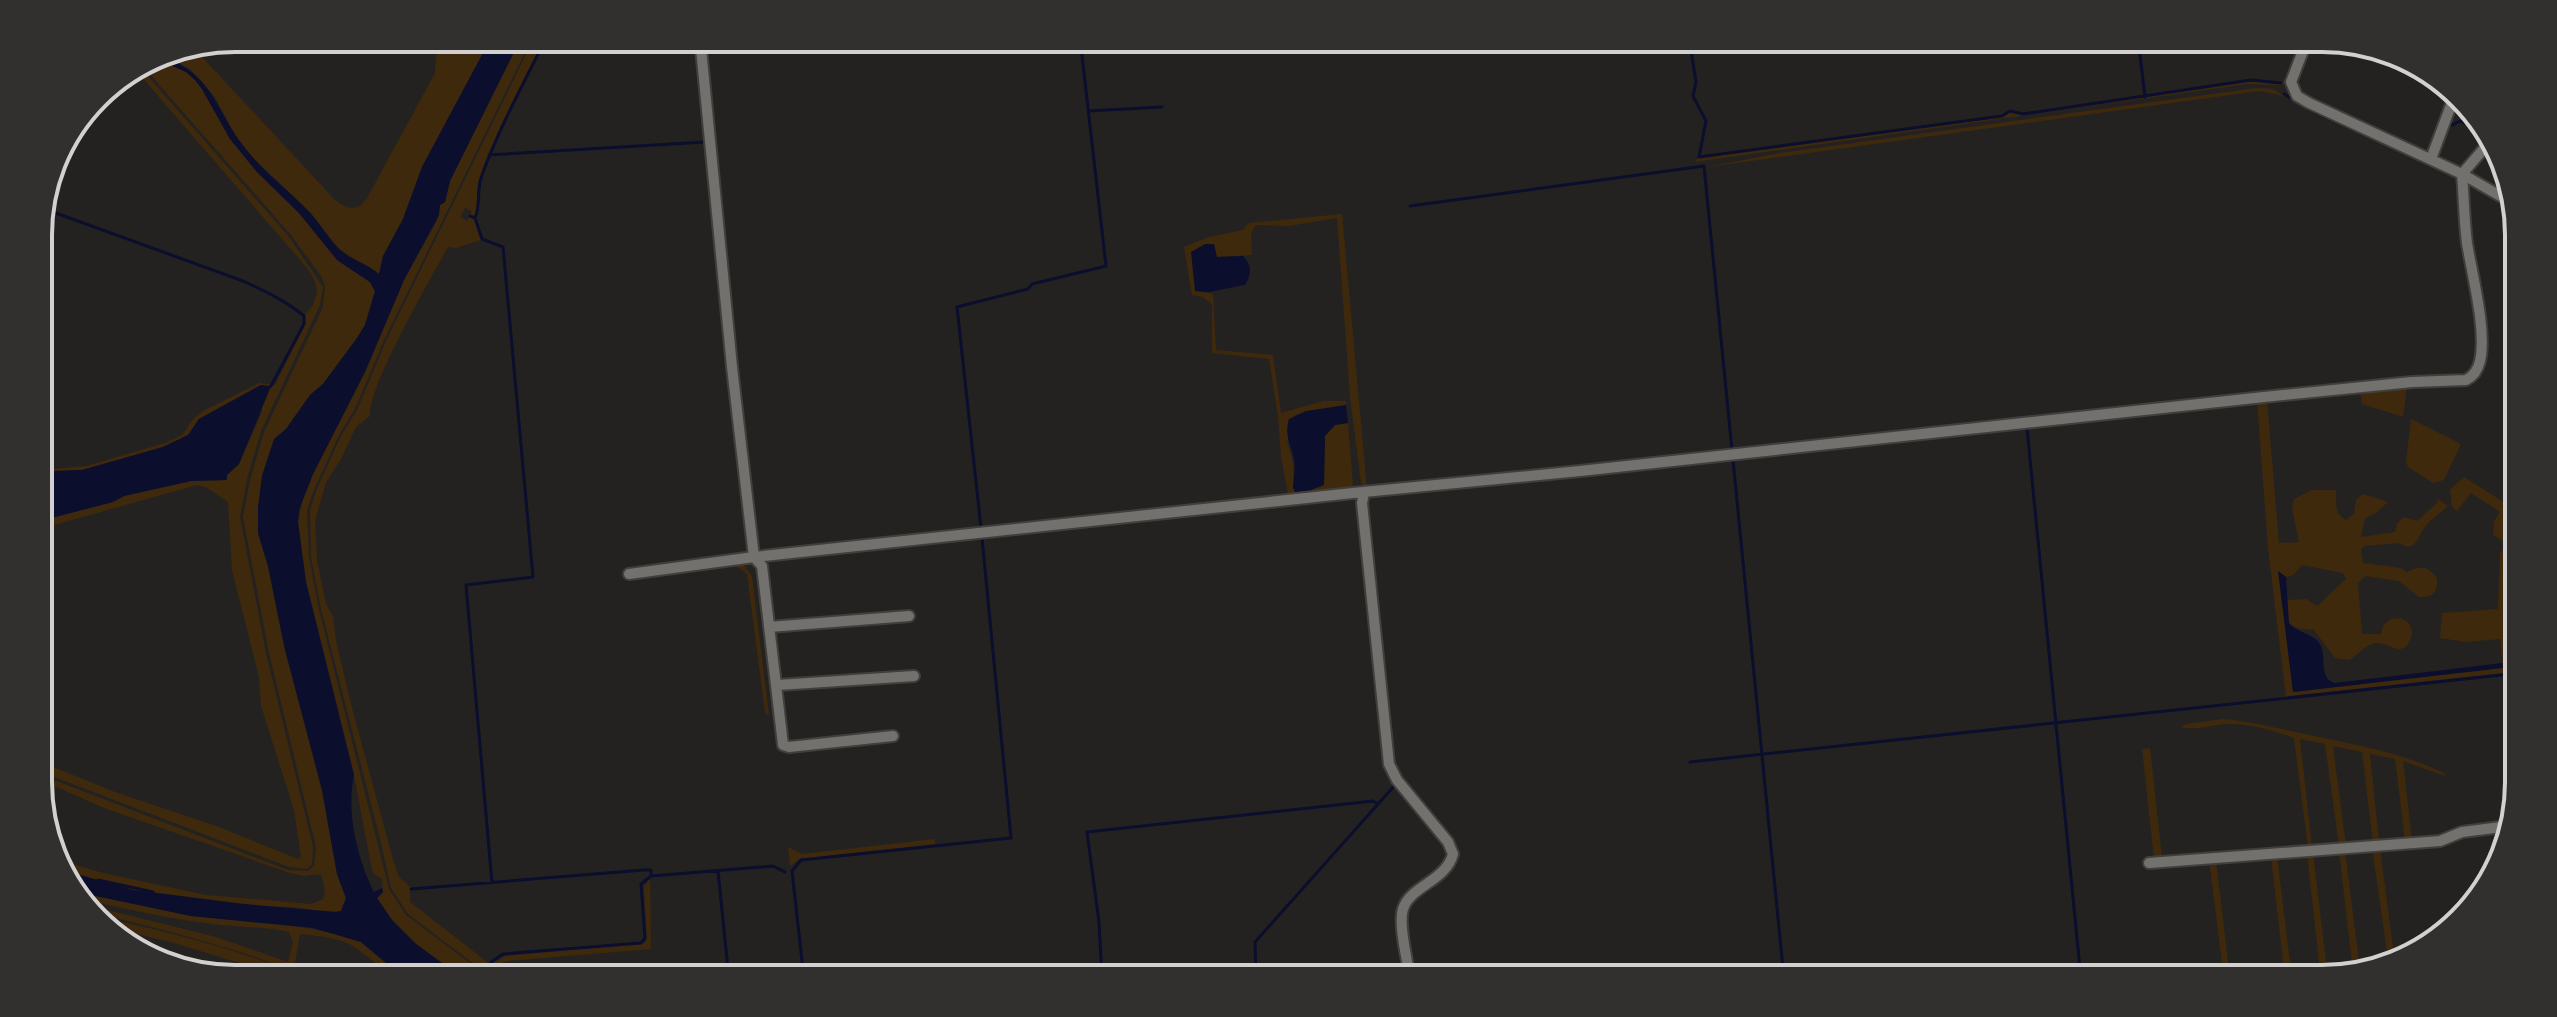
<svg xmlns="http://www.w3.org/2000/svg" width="2557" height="1017" font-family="Quicksand,sans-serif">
  <rect width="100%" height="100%" fill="#242220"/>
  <path fill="#3f290c" d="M 443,38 L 491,38 L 422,167 L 403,219 L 383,256 L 379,275 L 339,249 L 311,213 L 251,156 L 234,133 L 215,97 L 190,69 L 158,54 L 192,46 L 335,200 C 348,210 357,212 367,198 L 435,73 L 436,57 Z
    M 521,38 L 532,38 L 384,340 L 355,409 L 339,435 L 314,490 L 307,510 L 309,557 L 319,610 L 389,889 L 406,915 L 491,979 L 464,979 L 416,944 L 392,920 L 377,898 L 383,892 L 382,879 L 375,875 L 372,870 L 354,775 L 306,582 L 298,522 L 303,498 L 313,474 L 365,372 L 404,280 L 437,221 L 440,205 L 445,202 L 450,181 Z
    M 534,38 L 545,38 C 523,84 495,131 479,181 C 475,193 479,206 475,217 L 470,215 L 472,211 L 465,208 L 460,217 L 467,221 L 469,217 L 474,219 L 481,240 L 456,248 L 448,247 C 431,278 368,386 370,416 L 356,427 L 340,461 L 326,482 L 315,521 L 317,561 L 326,604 L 333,616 L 336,641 L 352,708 L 394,863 L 399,877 L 410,887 L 410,902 L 491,965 L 505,956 L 645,943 L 647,938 L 644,887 L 650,879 L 651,949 L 507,961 L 503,963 L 509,979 L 494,979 L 408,914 L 391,888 L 380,839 L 321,609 L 311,557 L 310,510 L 316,491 L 341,436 L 357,410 L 386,341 Z
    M 153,57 L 186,72 L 195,80 L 202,89 L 230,139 L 257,172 L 299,213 L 337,260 L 370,282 L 375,291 L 365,325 L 357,338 L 323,384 L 310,395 L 286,429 L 274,440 L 262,476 L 258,508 L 258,533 L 268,566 L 283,641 L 322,790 L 337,874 L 346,898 L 341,911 L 325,912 L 294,907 L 263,906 L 133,890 L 66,871 L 62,861 L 103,873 L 206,895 L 311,904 L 323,899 L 325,891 L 321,874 L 304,876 L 290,873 L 104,808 L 41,780 L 41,775 L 288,870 L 308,871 L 314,866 L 316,847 L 269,653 L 243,517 L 250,480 L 264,432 L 323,307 L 325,286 L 321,276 L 291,235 L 141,64 Z
    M 139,66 L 289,237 L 323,287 L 320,305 L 261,431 L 247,479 L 240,517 L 266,653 L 313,847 L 312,864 L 307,869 L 289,867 L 41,772 L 41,762 L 115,792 L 219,827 L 298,859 L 301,857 L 294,810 L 261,706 L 259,677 L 232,570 L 228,502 L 206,487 L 197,485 L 40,529 L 40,521 L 112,502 L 124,496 L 191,481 L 227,480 L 227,475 L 239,464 L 262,412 L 261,385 L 199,419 L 188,435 L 163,447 L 82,470 L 55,471 L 40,479 L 40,475 L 52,469 L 86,466 L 165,443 L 182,435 L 194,418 L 203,411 L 259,383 L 275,385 L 305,325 L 305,315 L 313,305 L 317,292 L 315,281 L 308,269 L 146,82 L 135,68 Z
    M 2291,78 L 2282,85 L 2247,84 L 1694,162 L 1699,158 L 2002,117 L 2010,111 L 2023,115 L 2252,81 L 2281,83 Z
    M 2256,88 L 2272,89 L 2285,96 L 2260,91 L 1707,167 L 1780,153 Z
    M 1342,214 L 1367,489 L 1361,483 L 1350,397 L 1337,218 L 1289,226 L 1256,225 L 1251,233 L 1252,255 L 1216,257 L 1214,244 L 1195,291 L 1213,294 L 1216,350 L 1273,355 L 1281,413 L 1323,401 L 1346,401 L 1346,405 L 1295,415 L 1287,443 C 1296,462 1291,473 1296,492 L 1308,491 L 1324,485 L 1325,436 L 1335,425 L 1348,423 L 1353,485 L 1349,490 L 1289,498 L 1281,457 L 1278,416 L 1269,359 L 1212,353 L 1212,304 L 1203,297 L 1192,295 L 1184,247 L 1209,237 L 1243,230 L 1249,223 Z
    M 2407,386 L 2403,417 L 2362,404 L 2360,391 Z
    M 2257,400 L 2267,400 L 2279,543 L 2299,542 L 2292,508 L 2294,499 L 2311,490 L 2336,490 C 2337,503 2333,514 2346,520 L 2354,514 L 2356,500 L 2363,494 L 2388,502 L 2376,513 L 2365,518 L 2361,537 L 2395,532 L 2397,523 L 2404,517 L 2417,521 L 2438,502 L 2437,498 L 2448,506 C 2440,513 2428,521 2423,530 C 2416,542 2414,552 2399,543 L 2365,546 L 2361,549 L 2363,563 L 2401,568 L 2407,572 C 2419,565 2429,566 2437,578 C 2438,592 2433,598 2419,597 L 2399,581 L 2365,576 L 2358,583 L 2362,634 L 2381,634 L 2383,626 L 2391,619 C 2403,616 2412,622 2412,635 C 2402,664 2389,638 2372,644 C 2363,647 2357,656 2349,660 L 2335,658 L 2314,630 C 2288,627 2287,628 2287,600 L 2306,599 L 2317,606 L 2346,579 L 2343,573 L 2302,565 L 2293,575 L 2286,577 L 2279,572 L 2293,692 L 2503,667 L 2500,639 L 2466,642 L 2440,638 L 2442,613 L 2498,609 L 2500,554 L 2506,543 L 2493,535 L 2494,521 L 2500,512 L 2471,493 L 2457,511 L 2452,507 L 2450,490 L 2464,477 L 2513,508 L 2511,672 L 2286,697 L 2268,548 Z
    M 2411,419 L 2461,444 L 2444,480 L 2433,483 L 2408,467 L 2406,462 Z
    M 741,562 L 752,576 L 769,715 L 765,713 L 747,574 L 736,566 L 685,572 L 685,569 Z
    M 2223,719 C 2248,721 2271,727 2296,732 C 2346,743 2398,751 2444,773 L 2445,776 L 2403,761 L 2412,840 L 2405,840 L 2395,759 L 2370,754 L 2379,842 L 2373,843 L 2362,752 L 2333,746 L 2346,846 L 2339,846 L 2325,744 L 2300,739 L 2312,847 L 2308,848 L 2294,738 C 2273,730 2249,723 2226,724 C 2211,725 2196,731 2181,727 L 2186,724 Z
    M 2150,748 L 2162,857 L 2154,858 L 2142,749 Z
    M 935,839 L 935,844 L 799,859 L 790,866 L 788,847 L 802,854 Z
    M 2372,848 L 2380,848 L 2394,956 L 2388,959 Z
    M 2339,851 L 2345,851 L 2360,969 L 2353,972 Z
    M 2313,853 L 2328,979 L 2321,979 L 2307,854 Z
    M 2271,856 L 2277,856 L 2292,979 L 2285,979 Z
    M 2209,860 L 2216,860 L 2230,979 L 2224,979 Z
    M 77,892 L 191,916 L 298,926 L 336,934 L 361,942 L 405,979 C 392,979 365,953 351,945 C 335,937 318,936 300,934 L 295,963 L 316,968 L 333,979 C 303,979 273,962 244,953 C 192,937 139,923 86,911 L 83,904 L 216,937 L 288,962 L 293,942 L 289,932 C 267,927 244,927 221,925 C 174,920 127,909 80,899 Z
    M 91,915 C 163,931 240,948 307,979 L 292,979 L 286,976 L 288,972 L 272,973 L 174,943 L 109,927 Z"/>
  <path fill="#0b0e2c" d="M 491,38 L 521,38 L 450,181 L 445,202 L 440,205 L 439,215 L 404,280 L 365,372 L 313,474 L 299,510 L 298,522 L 306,582 L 354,775 C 346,812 357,858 374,892 L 382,888 L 383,892 L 377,898 L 392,920 L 416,944 L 464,979 L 405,979 L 361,942 L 313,928 L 191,916 L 77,892 L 66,871 L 133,890 L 243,904 L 336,912 L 341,911 L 346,898 L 337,874 L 322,790 L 285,650 L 268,566 L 258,533 L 258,508 L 262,476 L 274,439 L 286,429 L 310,395 L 323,384 L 357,338 L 365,325 L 375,291 L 370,282 L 337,260 L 299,213 L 257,172 L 230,139 L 202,89 L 195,80 L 186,72 L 153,57 L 158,54 C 218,76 213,111 250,154 C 268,176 292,193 311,214 C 321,225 328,238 338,248 C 350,260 367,263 379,274 L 383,256 L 403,219 L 422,167 Z
    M 1205,244 L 1214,244 L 1217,257 L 1243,256 C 1252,266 1252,273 1245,285 L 1209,292 L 1195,291 L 1191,252 Z
    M 261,385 L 271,386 L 239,464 L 227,475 L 227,480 L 191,481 L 124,496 L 113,502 L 40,521 L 40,479 L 55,471 L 82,470 L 163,447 L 188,435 L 199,419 Z
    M 1346,405 L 1348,423 L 1335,425 L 1325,436 L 1324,485 L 1308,491 L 1295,492 L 1293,488 C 1293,479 1296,469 1294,460 C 1291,444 1284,436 1289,419 L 1306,411 Z
    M 2278,571 L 2286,577 L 2289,623 C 2297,633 2313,633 2320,644 C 2327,657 2318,678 2335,683 L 2502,663 L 2503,668 L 2293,692 Z"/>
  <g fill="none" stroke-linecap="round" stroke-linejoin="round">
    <path stroke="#0b0e2c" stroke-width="3" d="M 1689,38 L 1696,82 L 1693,96 L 1706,121 L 1699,157 L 2002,116 L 2010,111 L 2023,114 L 2251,80 L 2281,83
      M 2138,38 L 2145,97
      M 2284,94 L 2312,111 L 2378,141
      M 1088,111 L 1162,107
      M 2452,125 L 2460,121 L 2486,134
      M 489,155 L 705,142
      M 1410,206 L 1704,166 L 1732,450
      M 42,208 L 243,281 C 265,291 286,301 304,316 L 304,324 L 271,386
      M 470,216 L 475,218 C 481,205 476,190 482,175 C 499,128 524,83 546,38
      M 475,218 L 482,239 L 503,247 L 533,577 L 466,585 L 492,883
      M 2027,428 L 2081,979
      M 1733,460 L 1784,979
      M 981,528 L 957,307 L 1028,289 L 1032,284 L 1106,266 L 1080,38
      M 1690,762 L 2511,674
      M 718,871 L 729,979
      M 98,880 L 153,892
      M 411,889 L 644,870 L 651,870 L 651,876
      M 491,962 L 503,954 L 641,943 L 645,938 L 641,884 L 651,876 L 773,866 L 785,872
      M 270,979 L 289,971
      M 804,979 L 792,871 L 801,860 L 1011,838 L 982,538
      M 1102,979 L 1099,922 L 1087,832 L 1373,801 L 1378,804
      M 1256,979 L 1255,942 L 1395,785"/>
    <g stroke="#403f3d" stroke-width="14">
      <path id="minor" d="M 700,38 L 732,367 L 754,557 L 762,566 L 783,745 L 789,747 L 893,736
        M 2308,38 L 2291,82 L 2297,96 L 2309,103 L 2462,174 L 2487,145 L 2492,147
        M 2431,159 L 2454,97
        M 2462,174 L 2516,205
        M 1364,493 L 1362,503 L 1389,764 L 1397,780 L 1448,842 L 1453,854 C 1446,881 1410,886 1403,909 C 1398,925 1408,962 1410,979
        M 629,574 L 754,557 L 1353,493 L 1580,471 L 2264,397 L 2412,382 L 2466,380 C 2474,376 2478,370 2480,361 C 2487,330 2472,275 2467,243 C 2464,220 2464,197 2462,174
        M 769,627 L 909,616
        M 778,685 L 914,676
        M 2149,863 L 2440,841 L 2462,832 L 2509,826"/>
    </g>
    <use href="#minor" stroke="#73716e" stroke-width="10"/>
  </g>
  <path d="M0 0H2557V1017H0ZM235 52H2322A183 183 0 0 1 2505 235V782A183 183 0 0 1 2322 965H235A183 183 0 0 1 52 782V235A183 183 0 0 1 235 52Z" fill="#32302e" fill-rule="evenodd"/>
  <path fill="none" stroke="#d3d1d0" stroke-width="4" d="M235 52H2322A183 183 0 0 1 2505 235V782A183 183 0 0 1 2322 965H235A183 183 0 0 1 52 782V235A183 183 0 0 1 235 52Z"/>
</svg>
